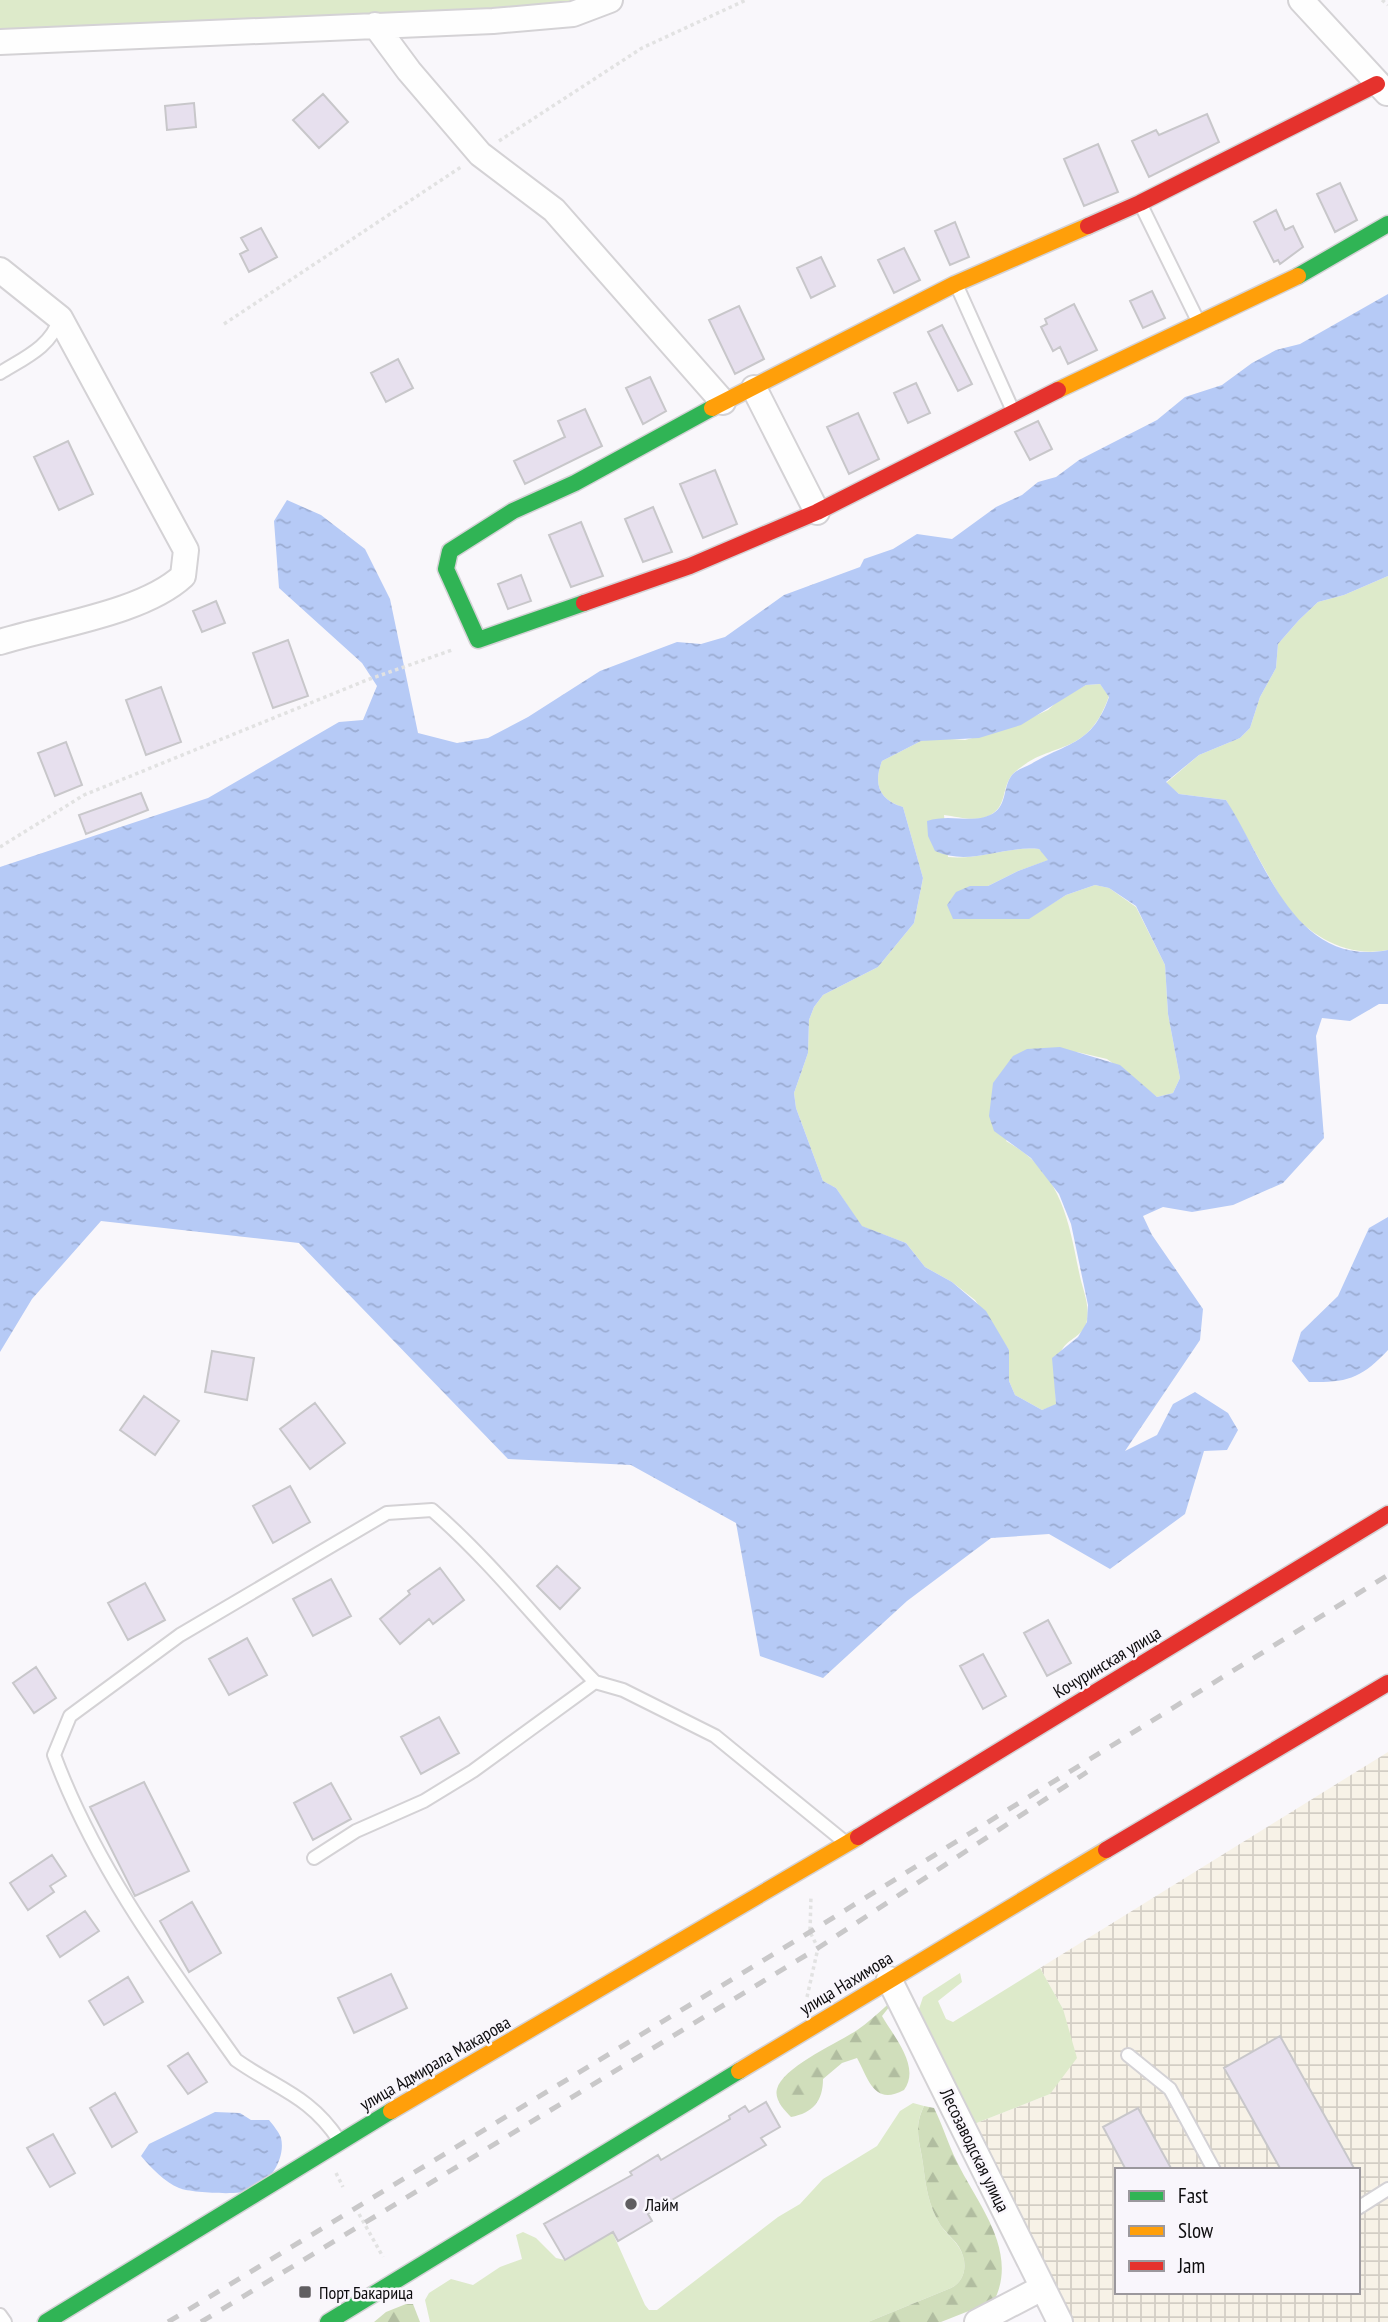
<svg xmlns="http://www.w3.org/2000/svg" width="1388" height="2322" font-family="'PT Sans Narrow',sans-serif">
  <defs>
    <pattern id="industrial-grid" width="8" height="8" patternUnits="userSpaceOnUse" patternTransform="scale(1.75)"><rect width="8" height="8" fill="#f7f2e7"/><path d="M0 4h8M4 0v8" fill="none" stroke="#d3cec5"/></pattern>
    <pattern id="forest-firs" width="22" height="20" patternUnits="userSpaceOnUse" patternTransform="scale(1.75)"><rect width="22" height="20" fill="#d0debb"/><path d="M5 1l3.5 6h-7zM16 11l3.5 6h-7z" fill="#b1bda0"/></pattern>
    <pattern id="water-ripples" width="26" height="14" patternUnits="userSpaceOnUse" patternTransform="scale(1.75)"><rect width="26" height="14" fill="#b6caf6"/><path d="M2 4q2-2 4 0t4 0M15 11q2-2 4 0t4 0" fill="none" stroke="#9bacd2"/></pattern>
  </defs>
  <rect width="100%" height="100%" fill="#f9f7fb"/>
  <path fill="url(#industrial-grid)" fill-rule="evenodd" d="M 1388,1752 L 1388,2322 L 1069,2322 L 974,2124 L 1050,2094 L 1063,2009 L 1040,1968 ZM 1117,2170 L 1358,2170 L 1358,2292 L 1117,2292 Z"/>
  <path fill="#ddeaca" d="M 0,0 L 584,0 L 567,5 L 0,29 Z
    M 1388,576 L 1388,950 C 1347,958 1312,937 1286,907 L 1226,800 L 1179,794 L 1166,783 L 1199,755 L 1240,738 L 1250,728 L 1260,697 L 1276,668 L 1278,644 L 1299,620 L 1318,602 L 1344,595 Z
    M 1100,684 L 1109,696 C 1087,759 1052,739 1015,772 C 1001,784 1008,804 992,814 C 979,823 959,817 944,815 L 948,857 C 980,860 1008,846 1039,849 L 1049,860 L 1018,871 L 988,886 L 970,886 L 968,919 L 1029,918 L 1066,895 L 1095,885 L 1109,888 L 1136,907 L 1165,965 L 1168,1014 L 1180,1078 L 1173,1093 L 1157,1097 L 1107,1059 L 1077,1052 L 1006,1141 C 1060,1171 1068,1217 1079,1272 C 1082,1288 1090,1304 1087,1320 C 1085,1335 1071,1337 1063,1348 C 1050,1366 1056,1384 1056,1405 L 1042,1410 L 1015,1395 L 1009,1381 L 1009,1350 L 975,1300 L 952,1282 L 925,1267 L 906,1243 L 861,1226 L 836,1188 L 823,1181 L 796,1108 L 794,1093 L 808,1053 L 809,1020 L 814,1007 L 823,995 L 878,967 L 914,923 L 923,878 L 903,807 C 879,800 873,784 882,761 L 921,741 L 935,738 L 965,740 L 1006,729 L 1048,710 L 1060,699 L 1086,685 Z
    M 1040,1968 L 1063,2009 L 1077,2058 L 1050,2094 L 974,2124 L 919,2009 L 923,1997 L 960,1973 L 962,1982 L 938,2001 L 946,2019 L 953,2022 Z
    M 913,2103 L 924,2106 C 913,2128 920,2142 923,2164 C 926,2187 928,2205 941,2226 C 949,2237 959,2243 963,2256 C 967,2269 963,2282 951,2288 L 868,2322 L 430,2322 L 425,2300 L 429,2293 L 451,2279 L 473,2285 L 500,2267 L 522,2259 L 516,2235 L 523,2232 L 536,2238 L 556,2258 L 565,2260 L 610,2227 L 645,2305 L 649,2310 L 657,2310 L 778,2217 L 800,2204 L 823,2179 L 877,2146 L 900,2111 Z"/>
  <path fill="url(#forest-firs)" d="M 898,1996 L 882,2016 C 894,2037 921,2067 904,2090 C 874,2106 869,2080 857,2058 L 842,2063 L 823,2079 C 823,2101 813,2113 791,2117 C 784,2110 774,2099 777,2089 C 783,2066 841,2042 860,2028 C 873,2019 885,2006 898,1996 Z
    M 924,2106 L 934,2108 C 943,2126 948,2144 957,2162 C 978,2205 1019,2251 994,2301 L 941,2322 L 868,2322 L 951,2288 C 963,2282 967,2269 963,2256 C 959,2242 949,2237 941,2226 C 928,2205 926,2187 923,2164 C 920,2141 913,2129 924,2106 Z
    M 406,2304 L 413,2304 L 420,2322 L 374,2322 L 386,2312 Z"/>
  <path fill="url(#water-ripples)" fill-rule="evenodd" d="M 1388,294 L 1388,576 L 1344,595 L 1318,602 L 1299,620 L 1278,644 L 1276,668 L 1260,697 L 1250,728 L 1240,738 L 1199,755 L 1166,782 L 1179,794 L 1226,800 C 1266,861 1294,968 1388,950 L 1388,1004 L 1379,1004 L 1350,1021 L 1322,1018 L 1316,1036 L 1324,1138 L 1283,1183 L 1233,1205 L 1192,1212 L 1163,1207 L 1143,1216 L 1152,1235 L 1203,1309 L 1200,1340 L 1125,1451 L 1157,1435 L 1173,1404 L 1195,1392 L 1228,1413 L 1238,1430 L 1227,1450 L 1204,1451 L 1185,1514 L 1110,1569 L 1049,1534 L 991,1538 L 907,1601 L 823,1678 L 760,1656 L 736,1523 L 631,1465 L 508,1459 L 299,1243 L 101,1221 L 32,1299 L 0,1352 L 0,867 L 208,798 L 339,722 L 363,720 L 377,686 L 362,663 L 279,588 L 274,521 L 287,500 L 321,515 L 365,549 L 390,599 L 418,733 L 457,743 L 488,738 L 528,717 L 600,671 L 677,642 L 701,644 L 725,637 L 784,595 L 860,567 L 864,559 L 893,549 L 917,534 L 952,539 L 996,507 L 1022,495 L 1038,482 L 1056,477 L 1079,460 L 1157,420 L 1185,397 L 1222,385 L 1252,363 L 1276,350 L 1300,344 ZM 1100,684 L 1109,697 C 1092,745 1068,742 1031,764 C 1025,767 1016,770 1012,775 C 1002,788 1008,807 990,815 C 972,824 950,813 927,821 L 928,836 L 935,851 C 970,867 1003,845 1039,849 L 1048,860 L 1018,871 L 988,886 L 970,886 L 956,892 L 947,905 L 953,919 L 1029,919 L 1066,895 L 1095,885 L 1109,888 L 1136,906 L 1165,965 L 1168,1014 L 1180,1078 L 1173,1093 L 1157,1097 L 1120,1065 L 1060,1047 L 1027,1049 L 1013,1056 L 993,1083 L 989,1116 L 994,1131 L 1031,1158 L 1059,1194 L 1071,1224 L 1088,1305 L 1087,1322 L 1078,1337 L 1052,1358 L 1056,1404 L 1042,1410 L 1015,1395 L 1009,1381 L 1009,1350 L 986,1311 L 952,1282 L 925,1267 L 906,1243 L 862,1226 L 836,1188 L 823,1181 L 796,1108 L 794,1093 L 808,1053 L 809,1020 L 814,1007 L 823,995 L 878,967 L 914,923 L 923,878 L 903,807 C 879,800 873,784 882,761 L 921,741 L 979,738 L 1021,725 L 1086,685 Z
    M 1388,1217 L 1388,1350 C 1362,1378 1347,1383 1309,1382 L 1292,1361 L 1301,1332 L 1338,1296 L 1369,1228 Z
    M 215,2112 L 240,2113 L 251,2120 L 269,2120 C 273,2125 279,2132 281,2138 C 286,2159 269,2184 250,2191 C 237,2195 192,2193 179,2188 C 165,2182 151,2168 141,2156 L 149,2144 Z"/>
  <path fill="#e7e0ee" stroke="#c8c7ca" stroke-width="2" d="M 323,94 L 348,122 L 319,148 L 293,120 Z
    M 194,103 L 196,127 L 167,130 L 165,106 Z
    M 1207,114 L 1219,142 L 1149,177 L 1132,141 L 1156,130 L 1159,135 Z
    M 1098,144 L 1118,192 L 1084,206 L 1064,159 Z
    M 1340,183 L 1357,220 L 1335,232 L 1317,194 Z
    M 1276,210 L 1285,230 L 1293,226 L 1303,247 L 1280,264 L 1278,260 L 1274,262 L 1254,222 Z
    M 955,222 L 969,257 L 950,265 L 935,231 Z
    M 261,228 L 277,257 L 249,272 L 240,254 L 248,250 L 241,238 Z
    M 904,248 L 920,280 L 894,293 L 878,260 Z
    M 821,257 L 835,286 L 811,298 L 797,268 Z
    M 1152,291 L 1165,318 L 1143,328 L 1130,301 Z
    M 1074,304 L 1097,350 L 1068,364 L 1060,347 L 1053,351 L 1041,327 L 1047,324 L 1045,319 Z
    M 739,306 L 764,359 L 735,374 L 709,320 Z
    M 942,325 L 972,384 L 958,391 L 928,332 Z
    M 398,359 L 413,388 L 386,402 L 371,373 Z
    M 650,377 L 666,411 L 643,424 L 626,388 Z
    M 916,383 L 930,413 L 908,423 L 894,393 Z
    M 585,409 L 602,446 L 525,484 L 514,461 L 565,437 L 558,421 Z
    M 858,413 L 879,459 L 849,474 L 827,427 Z
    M 1038,421 L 1052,449 L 1030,460 L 1015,432 Z
    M 68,441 L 93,494 L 59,510 L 34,457 Z
    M 715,470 L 737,524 L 703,538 L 680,484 Z
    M 653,507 L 672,552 L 643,562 L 625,519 Z
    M 581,522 L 603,576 L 571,587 L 549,535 Z
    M 521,575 L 531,601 L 508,609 L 498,584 Z
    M 216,601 L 225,623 L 202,632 L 193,611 Z
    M 288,640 L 308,696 L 273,708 L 253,653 Z
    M 161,687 L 181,742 L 146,755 L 126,700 Z
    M 66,742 L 82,785 L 55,796 L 38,753 Z
    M 141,793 L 148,810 L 86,834 L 79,815 Z
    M 212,1351 L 254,1358 L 247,1400 L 205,1392 Z
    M 144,1396 L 179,1421 L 155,1455 L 120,1430 Z
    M 315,1403 L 345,1443 L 310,1469 L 280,1429 Z
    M 290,1486 L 310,1522 L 273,1543 L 253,1506 Z
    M 557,1566 L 580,1588 L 560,1609 L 537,1586 Z
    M 440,1568 L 464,1600 L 433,1624 L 429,1619 L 400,1644 L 380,1619 L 410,1594 L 408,1591 Z
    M 331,1579 L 351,1616 L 313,1636 L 293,1599 Z
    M 145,1583 L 165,1620 L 128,1640 L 108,1603 Z
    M 1048,1620 L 1071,1663 L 1047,1676 L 1024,1633 Z
    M 247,1638 L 267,1675 L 229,1695 L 209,1659 Z
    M 983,1654 L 1006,1696 L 983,1709 L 960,1666 Z
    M 36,1667 L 56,1698 L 34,1713 L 13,1683 Z
    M 439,1717 L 459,1753 L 421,1774 L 401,1737 Z
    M 144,1782 L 189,1871 L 135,1896 L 90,1807 Z
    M 331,1783 L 351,1819 L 313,1840 L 294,1803 Z
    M 52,1855 L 66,1876 L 50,1886 L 54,1892 L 28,1910 L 10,1883 Z
    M 192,1902 L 221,1953 L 189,1972 L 160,1921 Z
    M 85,1911 L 99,1931 L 60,1957 L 47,1936 Z
    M 391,1974 L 407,2008 L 354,2033 L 338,1998 Z
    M 128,1977 L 143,2002 L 104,2025 L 89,2001 Z
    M 1280,2036 L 1355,2170 L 1281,2170 L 1224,2068 Z
    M 188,2053 L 207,2082 L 188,2094 L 168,2066 Z
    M 115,2093 L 137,2132 L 112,2147 L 90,2108 Z
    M 766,2102 L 780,2127 L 761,2138 L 766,2145 L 648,2214 L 652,2221 L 618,2241 L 613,2232 L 565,2260 L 544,2224 L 632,2175 L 630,2172 L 658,2155 L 661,2160 L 730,2119 L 729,2116 L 745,2106 L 749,2112 Z
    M 1138,2108 L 1172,2170 L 1126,2170 L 1103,2127 Z
    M 53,2134 L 75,2173 L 50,2187 L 27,2148 Z"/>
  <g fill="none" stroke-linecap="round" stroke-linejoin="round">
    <g stroke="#d4d2d5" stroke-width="16">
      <path id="lane" d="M 1141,205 L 1199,323
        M 956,284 L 1013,411
        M 0,373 C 24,358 51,347 60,318
        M 314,1858 L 356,1831 L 424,1801 L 473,1771 L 595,1682 L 623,1690 L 715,1736 L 846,1843
        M 1128,2055 L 1170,2089 L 1214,2170
        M 339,2140 C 309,2095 277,2089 236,2060 C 167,1963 96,1868 54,1755 L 70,1716 L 180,1635 L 387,1513 L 432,1510 C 492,1562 540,1625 595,1682
        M 1358,2208 L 1388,2189
        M 0,2315 L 5,2322"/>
    </g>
    <g stroke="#d4d2d5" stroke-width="28">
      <path id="street" d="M 1301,0 L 1387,93
        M 375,25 L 409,71 L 480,154 L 554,210 L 723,402
        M 0,42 L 493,21 L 573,14 L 610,0
        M 0,270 L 60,318 L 186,550 L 183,576 C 143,613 54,625 0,642
        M 754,388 L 817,512
        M 889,1979 L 1060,2322
        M 977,2322 L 1042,2288"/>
    </g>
    <g stroke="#d4d2d5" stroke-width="19">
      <path id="fast" d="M 1298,276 L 1388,224
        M 584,603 L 478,640 L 446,569 L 450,551 L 513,511 L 575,483 L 712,408
        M 46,2322 L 391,2111
        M 328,2322 L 739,2071"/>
    </g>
    <g stroke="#d4d2d5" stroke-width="19">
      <path id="slow" d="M 1058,390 L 1298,276
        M 712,408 L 955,284 L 1088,226
        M 739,2071 L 1106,1850
        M 391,2111 L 858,1837"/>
    </g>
    <g stroke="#d4d2d5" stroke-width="19">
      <path id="jam" d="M 1088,226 L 1140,203 L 1377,84
        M 584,603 L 690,566 L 817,512 L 1058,390
        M 858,1837 L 1388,1514
        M 1106,1850 L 1388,1683"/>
    </g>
    <path stroke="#e2e2e2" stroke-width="3.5" stroke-dasharray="3.5 3.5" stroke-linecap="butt" d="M 1382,0 L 1388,5
      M 499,141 L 642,48 L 746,0
      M 224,324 L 461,167
      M 0,847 L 84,795 L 367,680 L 452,650
      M 807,1997 L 818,1948 L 810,1932 L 811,1896
      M 336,2173 L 343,2187
      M 359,2214 L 383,2257"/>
    <use href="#lane" stroke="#fefefe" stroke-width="12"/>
    <use href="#street" stroke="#fefefe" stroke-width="24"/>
    <use href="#fast" stroke="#30b455" stroke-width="16"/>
    <use href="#slow" stroke="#ff9f0a" stroke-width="16"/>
    <use href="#jam" stroke="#e5322d" stroke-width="16"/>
    <path stroke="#c9c8c9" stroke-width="5" stroke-dasharray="12 12" stroke-linecap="butt" d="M 168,2322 L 810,1932 L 1388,1575
      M 201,2322 L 818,1948 L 1087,1772"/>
  </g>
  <g fill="#605e61" stroke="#f9f6fc" stroke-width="2.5">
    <circle cx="631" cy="2204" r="7"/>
    <rect x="298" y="2285" width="14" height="14" rx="3.5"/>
  </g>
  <g text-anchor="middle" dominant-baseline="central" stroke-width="5" stroke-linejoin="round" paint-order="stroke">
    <g font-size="18" fill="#0d0c0e" stroke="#f9f6fc">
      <text transform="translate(1107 1662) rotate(-31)">Кочуринская улица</text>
      <text transform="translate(846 1983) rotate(-31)">улица Нахимова</text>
      <text transform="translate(435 2063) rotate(-30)">улица Адмирала Макарова</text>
      <text transform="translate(975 2150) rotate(64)">Лесозаводская улица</text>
    </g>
    <g font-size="18" fill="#0d0c0e" stroke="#f9f6fc" text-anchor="start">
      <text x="645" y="2204">Лайм</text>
      <text x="319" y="2292">Порт Бакарица</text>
    </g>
  </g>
  <rect x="1115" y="2168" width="245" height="126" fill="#f9f6fc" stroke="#9b989d" stroke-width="2"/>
  <rect x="1129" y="2191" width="35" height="10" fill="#30b455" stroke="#9b989d" stroke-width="2"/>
  <text x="1178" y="2203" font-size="21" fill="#0d0c0e">Fast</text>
  <rect x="1129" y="2226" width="35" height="10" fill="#ff9f0a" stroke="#9b989d" stroke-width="2"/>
  <text x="1178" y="2238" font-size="21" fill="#0d0c0e">Slow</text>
  <rect x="1129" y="2261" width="35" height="10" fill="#e5322d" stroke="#9b989d" stroke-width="2"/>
  <text x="1178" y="2273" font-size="21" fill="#0d0c0e">Jam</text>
</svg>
